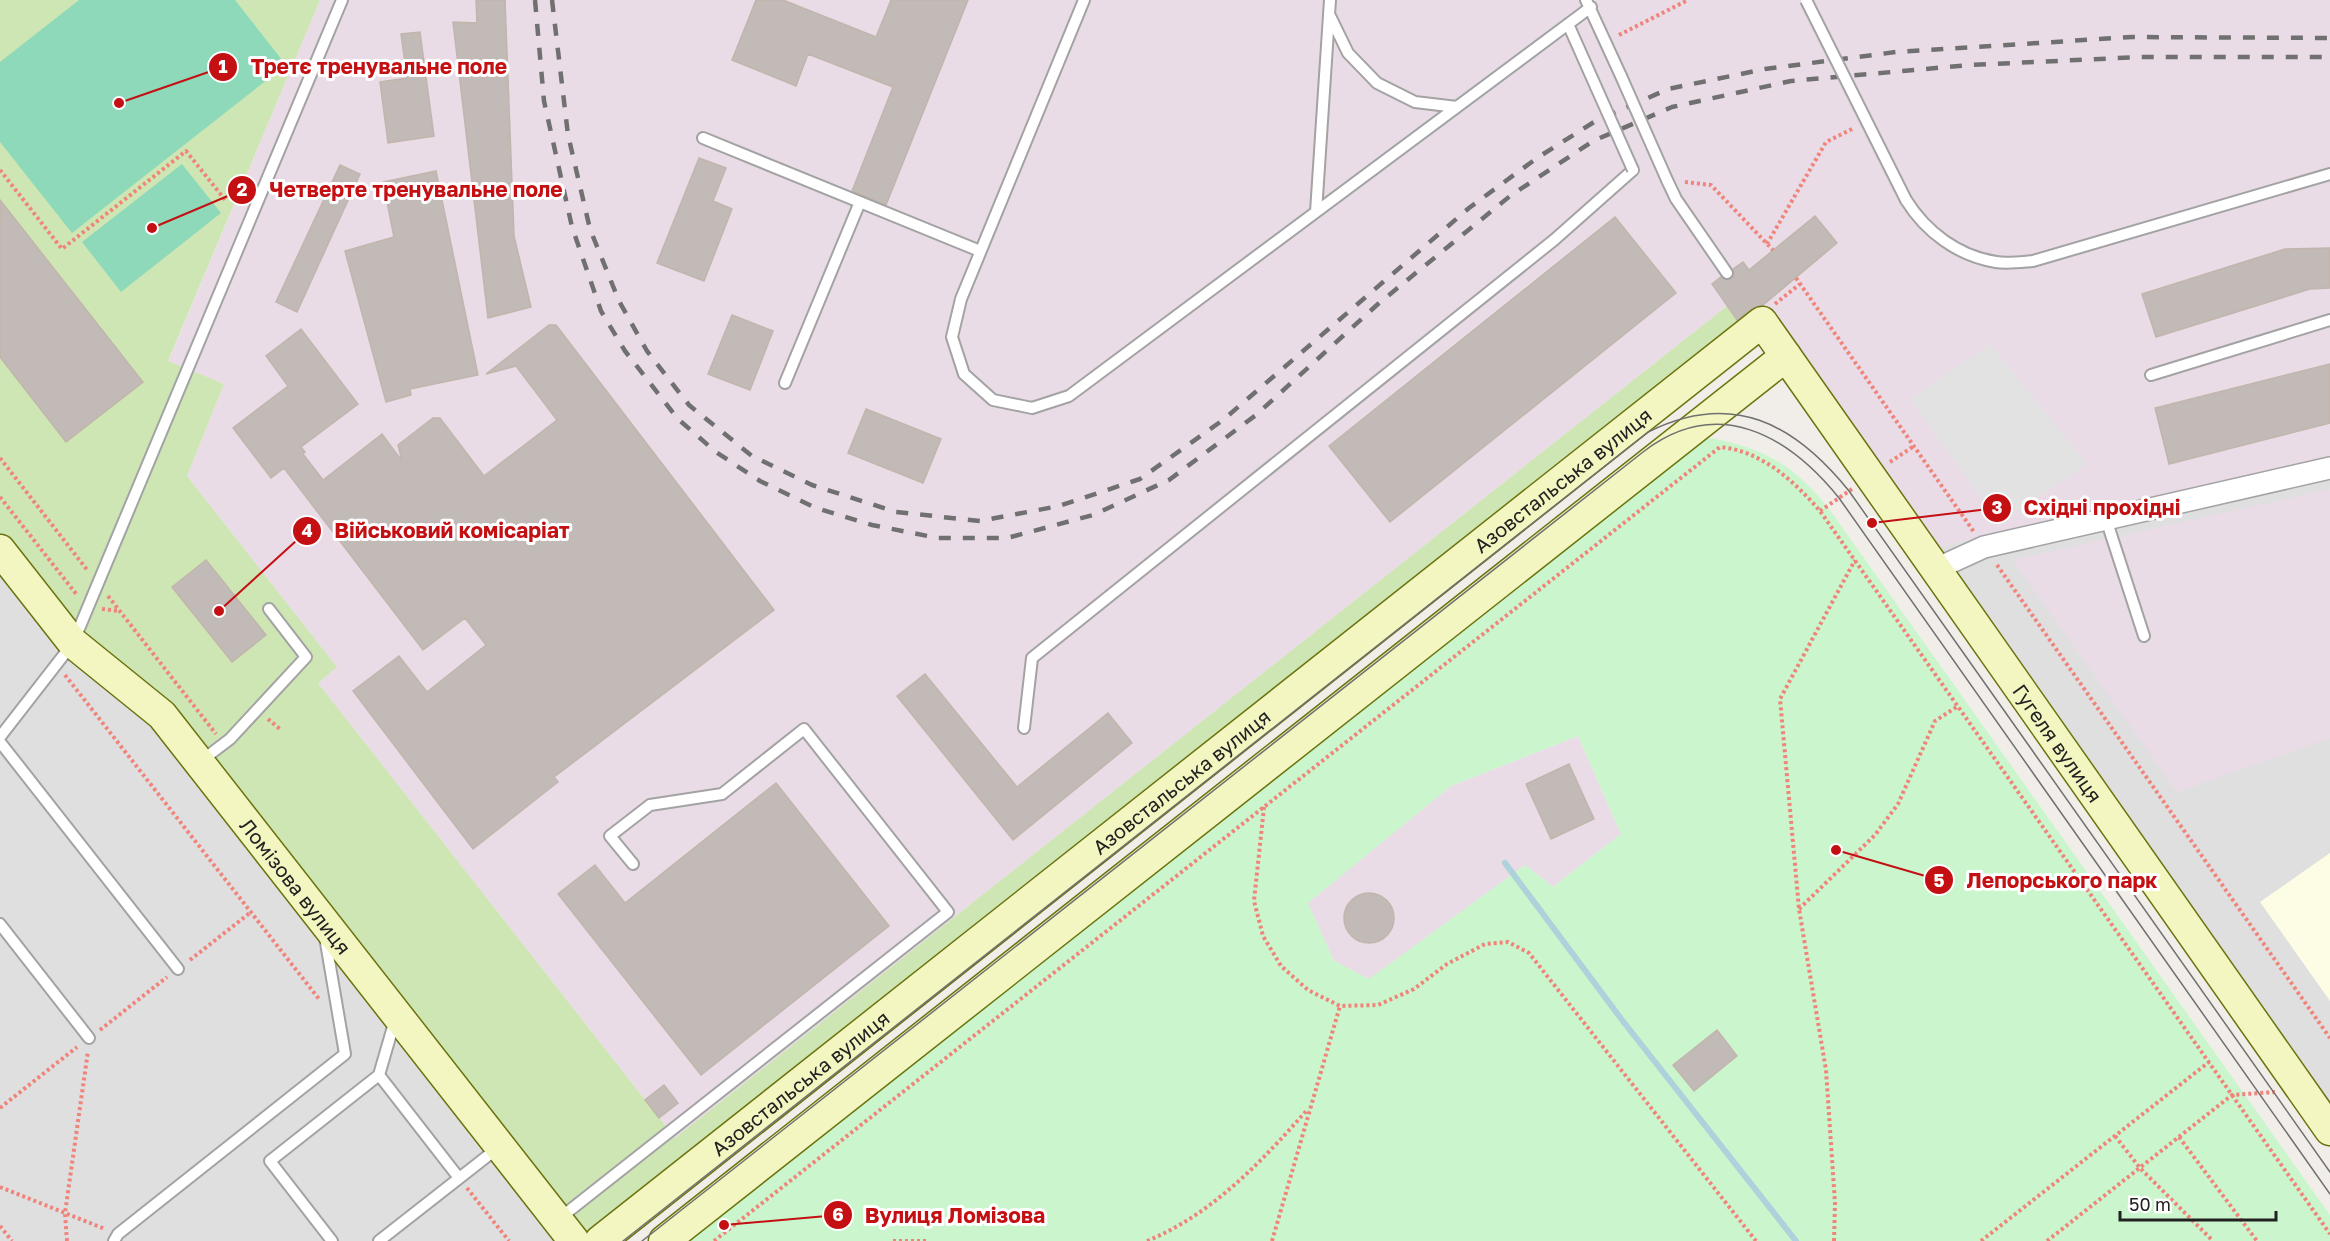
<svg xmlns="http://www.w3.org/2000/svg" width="2330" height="1241" font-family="'Golos Text',sans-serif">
  <rect width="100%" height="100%" fill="#f1eee9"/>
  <path fill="#dfdfdf" d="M 2330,458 L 2330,1115 L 1933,548 Z
    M 0,565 L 154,721 L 564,1241 L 0,1241 Z"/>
  <path fill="#e9dce7" d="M 320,0 L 2330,0 L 2330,458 L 1933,548 L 1763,306 L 1740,324 L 1727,306 L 675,1138 L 318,683 L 337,667 L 187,476 L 224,384 L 168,362 Z
    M 2330,489 L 2330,738 L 2177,792 L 2013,560 Z
    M 1578,736 L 1621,834 L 1553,887 L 1525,865 L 1369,980 L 1334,961 L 1307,903 L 1451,786 Z"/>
  <path fill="#fdfde6" d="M 2330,853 L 2330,1001 L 2260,902 Z"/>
  <path fill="#cee6b4" d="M 0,0 L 320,0 L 168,361 L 224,384 L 187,476 L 337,667 L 318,683 L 675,1138 L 1727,306 L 1740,324 L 584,1239 L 76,631 L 0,535 Z"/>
  <path fill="#cbf6cd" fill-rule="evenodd" d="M 1710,438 C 1765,448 1795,466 1830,510 L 2330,1215 L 2330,1241 L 683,1241 L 1697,440 ZM 1578,736 L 1621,834 L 1553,887 L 1525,865 L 1369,979 L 1334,961 L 1308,903 L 1451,786 Z"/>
  <path fill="#8ed9ba" d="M 79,0 L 235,0 L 286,65 L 72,233 L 0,142 L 0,62 Z
    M 182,164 L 221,213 L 121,292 L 82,242 Z"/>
  <path fill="#e2e2e2" d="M 1990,344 L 2087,464 L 2000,524 L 1910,399 Z"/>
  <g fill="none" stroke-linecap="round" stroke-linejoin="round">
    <path stroke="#add2db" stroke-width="6" d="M 1505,863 L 1622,1020 L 1796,1241"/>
  </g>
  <path fill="#c1bab6" stroke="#c2b5ac" stroke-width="1.5" d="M 476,0 L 505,0 L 514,236 L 531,307 L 488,318 L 453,22 L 477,23 Z
    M 756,0 L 783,0 L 876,37 L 891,0 L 968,0 L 886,205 L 852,191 L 893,87 L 808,54 L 796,86 L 732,60 Z
    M 420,32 L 434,136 L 388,143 L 380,82 L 407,78 L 401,34 Z
    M 699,158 L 726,168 L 713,201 L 732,209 L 704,281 L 657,263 Z
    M 340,165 L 360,174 L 297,312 L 276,302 Z
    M 436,171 L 478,375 L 410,389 L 411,395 L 386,402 L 345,251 L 394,237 L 383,182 Z
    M 0,200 L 143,382 L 66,442 L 0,357 Z
    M 1815,216 L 1837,243 L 1763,305 L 1752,308 L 1737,320 L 1712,284 L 1721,277 L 1727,280 L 1732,279 L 1734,273 L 1733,269 L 1743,262 L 1749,270 Z
    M 1615,217 L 1676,293 L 1390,522 L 1329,446 Z
    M 2330,248 L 2330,288 L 2310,289 L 2156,337 L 2142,294 L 2285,249 Z
    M 732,315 L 773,331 L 750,390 L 708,374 Z
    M 549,325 L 556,325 L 774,610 L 554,777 L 558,782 L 473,849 L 353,691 L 399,656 L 427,692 L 486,645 L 465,618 L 423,650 L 284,468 L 271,478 L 233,428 L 288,386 L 266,356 L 301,329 L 358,404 L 301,447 L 305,452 L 303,454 L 323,480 L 382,434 L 402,461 L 398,445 L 433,418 L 440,418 L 484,476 L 557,420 L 516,366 L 486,374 Z
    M 2330,364 L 2330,423 L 2169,464 L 2155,408 Z
    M 866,409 L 941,439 L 923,483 L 848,453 Z
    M 206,560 L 266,635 L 232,662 L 172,587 Z
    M 925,674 L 1017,787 L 1108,713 L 1132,743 L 1013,840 L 897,696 Z
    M 1569,764 L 1594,819 L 1551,839 L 1526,784 Z
    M 776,783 L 889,926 L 701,1075 L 558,894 L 595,865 L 625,903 Z
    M1344 918a25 25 0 1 1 50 0a25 25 0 1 1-50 0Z
    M 1717,1030 L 1737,1056 L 1694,1091 L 1673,1065 Z
    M 664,1085 L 678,1103 L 659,1118 L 645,1100 Z"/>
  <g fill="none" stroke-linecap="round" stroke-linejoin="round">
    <g stroke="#a3a3a3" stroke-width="14">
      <path id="lane" d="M 1084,0 L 961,299 L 952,337 L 964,374 L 993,400 L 1032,408 L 1069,396 L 1591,7
        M 1586,0 L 1621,76
        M 1330,16 L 1348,53 L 1377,83 L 1415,102 L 1457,107
        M 1568,24 L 1596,87
        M 703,138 L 980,251
        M 1667,180 L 1676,199 L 1727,273
        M 1906,200 C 1926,232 1958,256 1996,262 C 2007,264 2021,262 2033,261 L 2330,174
        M 1316,212 L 1330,0
        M 2151,375 L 2330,320
        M 785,383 L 860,202
        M 2106,519 L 2144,636
        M 1024,728 L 1032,658 L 1554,240 L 1633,170
        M 0,737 L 73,643 L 342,0
        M 0,742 L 178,969
        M 201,761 L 230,739 L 306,657 L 269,609
        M 0,924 L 89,1038
        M 379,1075 L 459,1178
        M 560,1218 L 948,912 L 804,729 L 722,794 L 650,805 L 610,836 L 633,864
        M 114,1241 L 118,1234 L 345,1054 L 325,937
        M 332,1241 L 270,1161 L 379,1075 L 395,1020
        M 379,1241 L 499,1147"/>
    </g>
    <g stroke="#a3a3a3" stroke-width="24">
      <path id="street" d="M 1936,569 L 1984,547 L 2330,468"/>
    </g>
    <g stroke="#6b730e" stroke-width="33">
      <g id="secondary">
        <path id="s1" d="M 0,550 L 73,643 L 162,715 L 574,1241"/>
        <path id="s2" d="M 600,1241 L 1762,322 L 2330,1130"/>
        <path d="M 664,1241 L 1786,356"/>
      </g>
    </g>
    <path stroke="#f0847b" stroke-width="4" stroke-dasharray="3 3" stroke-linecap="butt" d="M 1619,35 L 1688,0
      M 0,170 L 62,249 L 186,151 L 226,201
      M 1685,182 L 1711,185 L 1773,250
      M 1767,244 L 1826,142 L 1854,128
      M 1796,278 L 1974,532
      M 1775,304 L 1800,284
      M 0,458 L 88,571
      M 1890,462 L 1914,446
      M 0,497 L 77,595
      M 1820,511 L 1852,489
      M 1997,565 L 2330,1038
      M 108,596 L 216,734
      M 102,609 L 119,611
      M 65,675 L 319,999
      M 268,719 L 281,730
      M 1264,807 L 1254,901 L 1263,936 L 1281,966 L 1308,990 L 1340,1006 L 1378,1005 L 1414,989 L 1447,964 L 1485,944 L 1508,942 L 1529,953 L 1756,1241
      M 1799,909 L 1875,835 L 1898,804 L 1935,721 L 1958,706
      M 190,960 L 251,912
      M 100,1030 L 167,977
      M 0,1108 L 77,1047
      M 2115,1136 L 2140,1168 L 2213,1241
      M 2179,1137 L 2257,1241
      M 0,1187 L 105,1229
      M 467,1188 L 509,1241
      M 0,1226 L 12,1241
      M 67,1241 L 65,1213 L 88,1051
      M 714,1241 L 1720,447 C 1762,451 1794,481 1820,511 L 2330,1234
      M 893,1241 L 926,1241
      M 1147,1241 C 1213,1214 1262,1161 1308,1109
      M 1272,1241 L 1340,1006
      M 1834,1241 L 1835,1203 L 1826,1070 L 1799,909 L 1780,699 L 1855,560
      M 1981,1241 L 2209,1062
      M 2047,1241 L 2232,1095 L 2275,1092"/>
    <use href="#lane" stroke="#fff" stroke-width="10"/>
    <use href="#street" stroke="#fff" stroke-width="21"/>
    <use href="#secondary" stroke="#f4f6c2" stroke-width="30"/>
    <path stroke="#707070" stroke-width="1.5" d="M 623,1241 L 1648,432 C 1732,390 1794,423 1849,491 L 2330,1172
      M 642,1241 L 1643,452 C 1717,395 1787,434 1839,498 L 2330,1194"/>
    <path stroke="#707070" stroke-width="4.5" stroke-dasharray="12 12" stroke-linecap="butt" d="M 535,0 L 544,101 L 572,227 L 601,311 L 625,351 L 678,419 L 716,452 L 760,481 L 816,508 L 872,525 L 938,538 L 1007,538 L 1093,515 L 1169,480 L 1256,415 L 1378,304 L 1510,196 L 1593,141 L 1672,107 L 1791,81 L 1970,65 L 2141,57 L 2330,57
      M 552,0 L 568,135 L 590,229 L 619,301 L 647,351 L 689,405 L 752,456 L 812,485 L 896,512 L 980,521 L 1059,506 L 1140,479 L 1223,420 L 1469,208 L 1537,158 L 1594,122 L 1668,89 L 1765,69 L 1896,52 L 2132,37 L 2330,38"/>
    <g stroke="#a3a3a3" stroke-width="14" stroke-linecap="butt">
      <path id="lane-bridge" d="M 1806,0 L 1906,200
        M 1621,76 L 1667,180
        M 1596,87 L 1633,170"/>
    </g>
    <use href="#lane-bridge" stroke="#fff" stroke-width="10"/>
  </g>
  <g text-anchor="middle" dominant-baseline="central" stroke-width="6" stroke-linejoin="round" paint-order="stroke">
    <g font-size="20" fill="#222" stroke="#fff">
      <text stroke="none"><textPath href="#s2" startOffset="1227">Азовстальська вулиця</textPath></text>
      <text stroke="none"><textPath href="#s2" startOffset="1996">Гугеля вулиця</textPath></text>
      <text stroke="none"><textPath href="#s2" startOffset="741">Азовстальська вулиця</textPath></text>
      <text stroke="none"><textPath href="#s1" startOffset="450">Ломізова вулиця</textPath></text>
      <text stroke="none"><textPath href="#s2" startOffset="255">Азовстальська вулиця</textPath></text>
    </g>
  </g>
  <path fill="none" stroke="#c40f13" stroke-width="2" d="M119 103L223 67M152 228L242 190M1872 523L1997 508M219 611L307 531M1836 850L1939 880M724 1225L838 1215"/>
  <g fill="#c40f13" stroke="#fff" stroke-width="2">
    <circle cx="119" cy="103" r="6"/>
    <circle cx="152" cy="228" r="6"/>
    <circle cx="1872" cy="523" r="6"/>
    <circle cx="219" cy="611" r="6"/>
    <circle cx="1836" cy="850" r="6"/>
    <circle cx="724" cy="1225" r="6"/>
    <circle cx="223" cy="67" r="15"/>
    <circle cx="242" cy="190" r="15"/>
    <circle cx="1997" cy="508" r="15"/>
    <circle cx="307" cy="531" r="15"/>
    <circle cx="1939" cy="880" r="15"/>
    <circle cx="838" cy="1215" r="15"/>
  </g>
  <g font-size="18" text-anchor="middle" font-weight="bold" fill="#fff">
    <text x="223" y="73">1</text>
    <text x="242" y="196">2</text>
    <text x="1997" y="514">3</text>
    <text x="307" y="537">4</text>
    <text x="1939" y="887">5</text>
    <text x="838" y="1221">6</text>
  </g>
  <g font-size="21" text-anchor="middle" font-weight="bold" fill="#c40f13" stroke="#fff" stroke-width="6" stroke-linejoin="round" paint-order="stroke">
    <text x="379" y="74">Третє тренувальне поле</text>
    <text x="416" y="197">Четверте тренувальне поле</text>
    <text x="2102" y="515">Східні прохідні</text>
    <text x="452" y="538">Військовий комісаріат</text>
    <text x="2062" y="888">Лепорського парк</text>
    <text x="955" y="1223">Вулиця Ломізова</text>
  </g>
  <path d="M2120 1211v9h156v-9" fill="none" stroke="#222222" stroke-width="3"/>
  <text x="2129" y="1211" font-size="18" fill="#222222" stroke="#ffffff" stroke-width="4.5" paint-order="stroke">50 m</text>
</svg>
